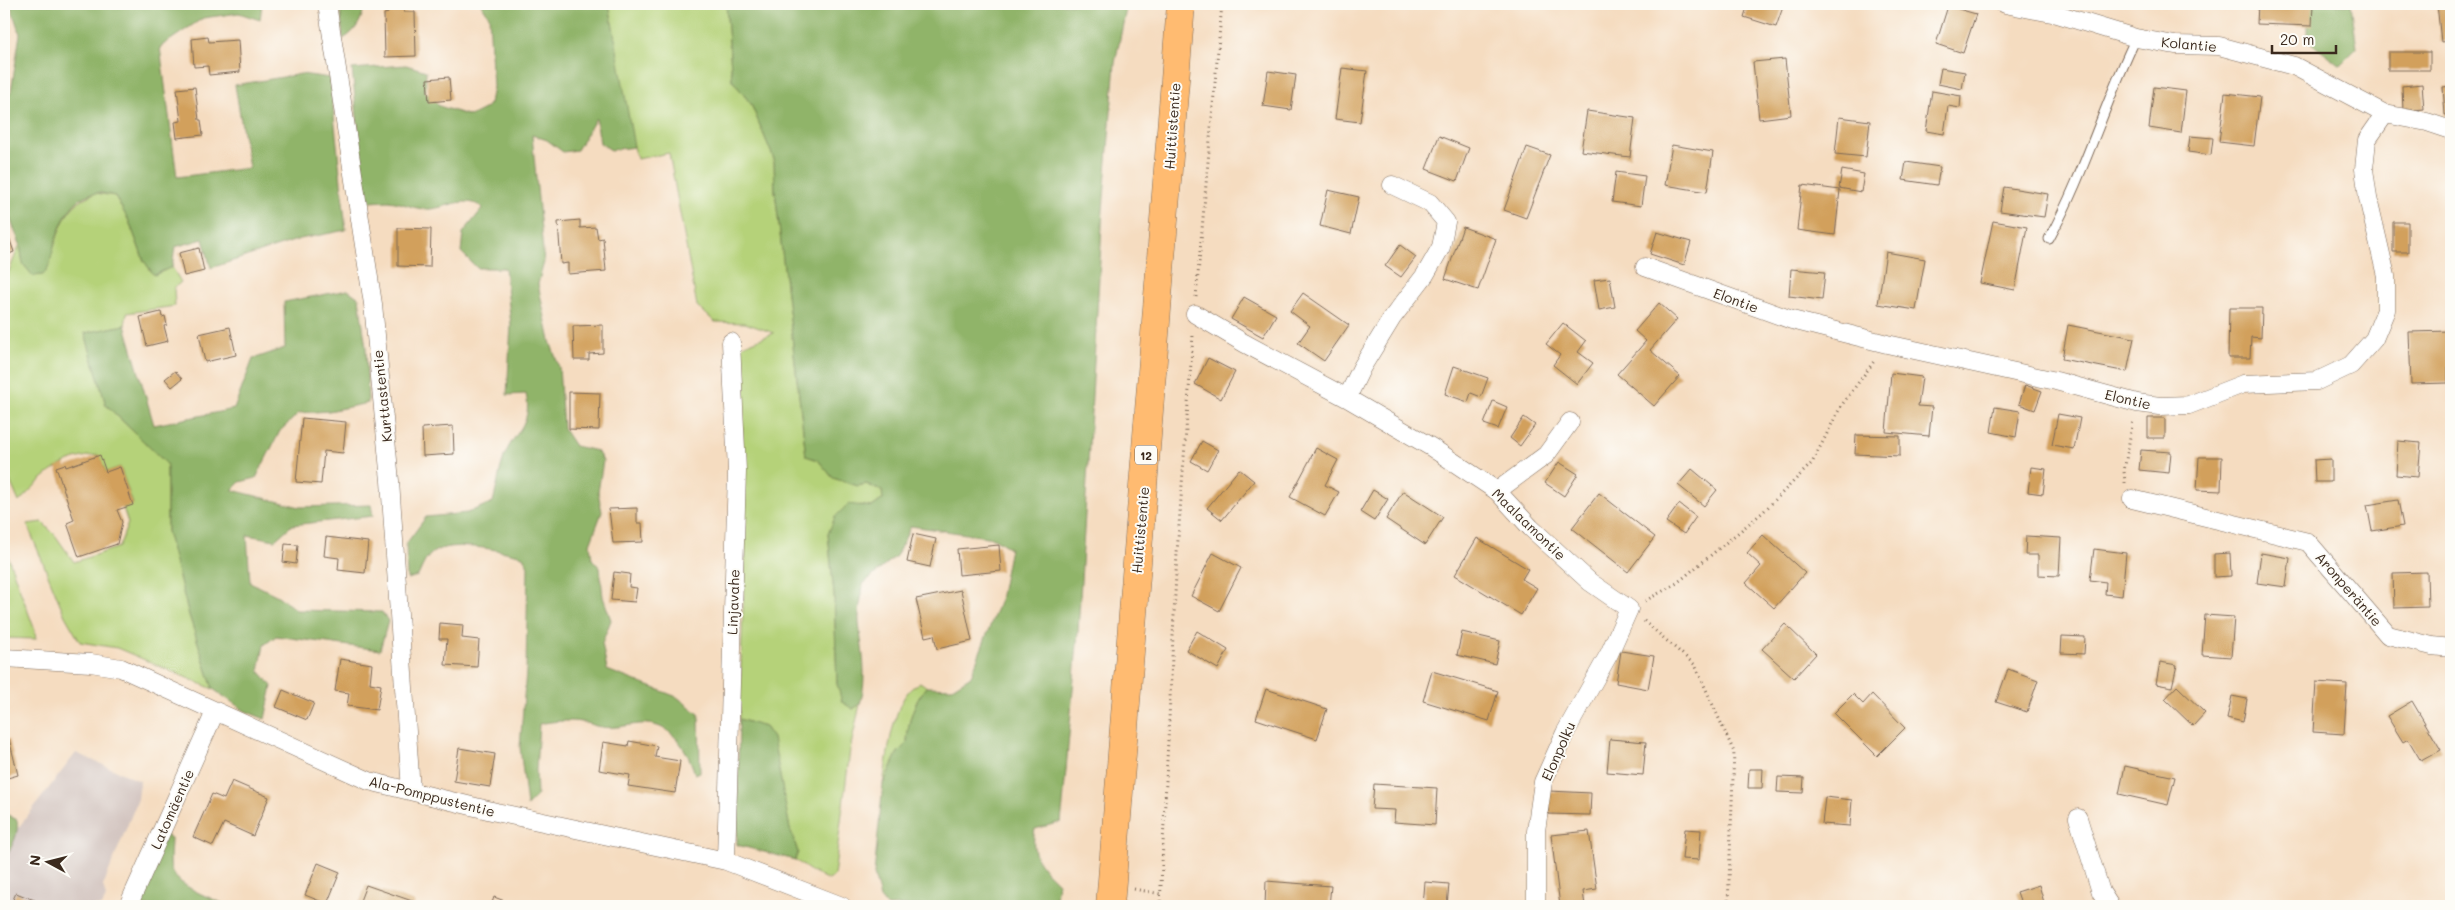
<svg xmlns="http://www.w3.org/2000/svg" width="2455" height="910" font-family="Mali,sans-serif">
  <rect width="100%" height="100%" fill="#fdfcf7"/>
  <filter id="ink" filterUnits="userSpaceOnUse"><feTurbulence type="fractalNoise" baseFrequency=".02" numOctaves="2"/><feDisplacementMap in="SourceGraphic" scale="10" xChannelSelector="R" yChannelSelector="G"/><feConvolveMatrix kernelMatrix="1 2 1 2 8 2 1 2 1" color-interpolation-filters="sRGB"/></filter>
  <filter id="wash" filterUnits="userSpaceOnUse"><feTurbulence type="fractalNoise" baseFrequency=".0096" numOctaves="4" result="noise"/><feDisplacementMap in="SourceGraphic" scale="20" xChannelSelector="R" yChannelSelector="G"/><feGaussianBlur stdDeviation="1.12" result="paint"/><feColorMatrix in="noise" values="0 0 0 0 0 0 0 0 0 0 0 0 0 0 0 0 0 1.4 0 .05"/><feComposite in="paint" operator="in"/></filter>
  <g filter="url(#wash)">
    <rect width="100%" height="100%" fill="#f5dcc0"/>
    <path fill="#cfc0bb" d="M 76,753 L 140,781 L 138,799 L 103,886 L 106,897 L 102,906 L 4,906 L 4,859 L 12,847 L 18,828 Z"/>
    <path fill="#b5d279" stroke="#787e4c" d="M 609,4 L 726,4 L 732,80 L 751,104 L 774,159 L 775,191 L 806,456 L 818,460 L 833,478 L 858,486 L 866,484 L 882,491 L 883,499 L 872,507 L 859,505 L 828,534 L 834,594 L 837,684 L 853,709 L 860,704 L 850,750 L 834,876 L 829,880 L 812,872 L 795,860 L 798,852 L 790,829 L 772,737 L 765,727 L 739,719 L 745,556 L 740,347 L 774,333 L 745,323 L 715,322 L 697,306 L 669,153 L 637,159 L 628,122 Z
      M 95,193 L 115,196 L 129,221 L 144,261 L 154,275 L 172,267 L 181,282 L 174,288 L 175,306 L 127,313 L 125,325 L 85,333 L 106,405 L 167,464 L 167,531 L 189,615 L 213,689 L 117,648 L 80,642 L 65,616 L 27,524 L 42,522 L 55,535 L 74,562 L 119,547 L 128,523 L 123,508 L 133,504 L 120,467 L 106,472 L 99,455 C 60,457 44,476 19,502 L 4,467 L 4,283 L 20,244 L 23,264 L 54,247 C 63,220 68,204 95,193 Z
      M 4,546 L 34,628 L 36,639 L 4,638 Z
      M 920,682 L 927,687 C 913,702 908,722 907,743 L 898,752 L 883,784 C 887,760 892,711 908,692 C 911,688 916,685 920,682 Z"/>
    <path fill="#90b469" stroke="#666f44" d="M 10,4 L 262,4 L 260,20 L 239,13 L 203,18 L 160,47 L 177,177 L 249,168 L 235,85 L 301,74 L 330,78 L 346,230 L 300,239 L 211,268 L 203,239 L 175,247 L 172,267 L 154,275 L 144,261 L 129,221 L 115,196 C 109,195 101,192 96,193 C 71,195 60,226 54,246 C 51,257 51,266 43,275 L 33,276 L 23,264 L 20,244 L 4,203 L 4,98 L 11,92 L 20,34 Z
      M 340,4 L 364,4 C 363,18 357,31 343,39 Z
      M 481,4 L 609,4 L 634,147 L 611,150 L 600,143 L 596,118 L 577,150 L 563,152 L 547,140 L 532,135 L 544,262 L 538,284 L 550,341 L 559,367 L 563,428 L 575,446 L 597,451 L 603,461 L 598,492 L 602,512 L 590,544 L 592,559 L 600,568 L 603,597 L 611,620 L 602,643 L 607,670 L 677,697 L 699,714 L 700,772 L 695,774 C 687,748 671,721 639,724 C 627,725 613,729 601,727 C 594,726 588,723 582,722 C 568,720 553,721 539,724 L 536,770 L 537,795 L 527,806 L 520,747 L 526,671 L 528,566 L 523,556 C 503,551 445,537 429,556 C 424,561 421,570 418,576 L 407,579 L 406,544 L 426,517 L 467,513 L 493,502 C 497,488 499,471 504,457 C 514,431 533,425 526,394 L 507,395 L 511,325 L 505,268 L 477,268 L 461,252 L 463,233 L 483,208 C 464,193 444,211 423,209 C 412,208 401,202 389,201 C 382,201 374,202 366,202 L 352,69 L 406,65 L 426,71 L 425,92 L 439,106 L 470,116 L 486,108 L 490,103 L 493,87 L 489,16 Z
      M 726,4 L 1127,4 L 1115,63 L 1103,210 L 1078,632 L 1063,804 L 1061,822 L 1035,829 C 1030,855 1039,865 1058,883 L 1055,906 L 887,906 L 880,898 L 874,874 L 883,784 L 898,752 L 907,743 C 908,722 913,702 927,687 L 952,688 L 971,676 L 1000,600 L 1010,548 L 994,538 L 911,526 L 896,556 L 863,584 C 862,596 858,611 859,623 C 862,651 868,676 860,704 L 853,709 L 842,702 L 837,684 L 834,594 L 828,534 L 835,517 L 848,504 L 872,507 L 883,499 L 882,491 L 866,484 L 858,486 L 833,478 L 818,460 L 806,456 L 775,191 L 774,159 L 751,104 L 732,80 Z
      M 2307,4 L 2351,4 L 2357,48 L 2340,65 L 2307,40 Z
      M 348,290 L 359,298 L 366,348 L 368,403 L 329,411 L 299,413 L 280,431 L 256,478 L 240,482 L 232,490 L 300,507 L 371,505 L 373,516 L 292,525 L 275,540 L 247,535 L 250,582 L 278,596 L 296,610 L 382,612 L 388,621 L 380,650 L 276,636 L 264,645 L 259,671 L 272,686 L 265,719 L 245,711 L 213,689 L 189,615 L 167,531 L 167,464 L 106,405 L 85,333 L 125,325 L 154,425 L 234,409 L 253,359 L 285,348 L 284,302 Z
      M 739,719 L 765,727 L 773,738 L 790,829 L 798,852 L 795,860 L 737,845 Z
      M 8,815 L 17,820 C 19,835 12,847 4,859 L 4,816 Z
      M 161,833 L 171,838 C 171,848 169,861 171,869 C 176,887 214,899 229,906 L 138,906 Z"/>
    <g id="blocks">
      <path fill="#d2a05b" d="M 388,4 L 404,4 L 404,12 L 415,12 L 416,56 L 385,57 L 384,14 L 388,13 Z
        M 1748,4 L 1784,4 L 1776,27 L 1744,17 Z
        M 2258,4 L 2313,4 L 2312,26 L 2257,24 Z
        M 2437,4 L 2451,4 L 2451,41 L 2441,42 Z
        M 1948,6 L 1976,14 L 1963,53 L 1936,44 Z
        M 208,37 L 209,42 L 238,40 L 240,72 L 209,75 L 208,66 L 194,67 L 192,39 Z
        M 2388,52 L 2430,52 L 2430,70 L 2388,70 Z
        M 1785,59 L 1791,115 L 1759,119 L 1753,62 Z
        M 1342,68 L 1367,71 L 1360,122 L 1335,119 Z
        M 1941,68 L 1965,72 L 1962,89 L 1938,84 Z
        M 1268,71 L 1296,75 L 1291,110 L 1263,106 Z
        M 449,77 L 451,100 L 429,102 L 427,79 Z
        M 2422,84 L 2424,109 L 2403,111 L 2402,86 Z
        M 2451,86 L 2451,114 L 2445,115 L 2443,87 Z
        M 195,87 L 199,120 L 201,120 L 203,135 L 177,138 L 175,122 L 181,121 L 177,89 Z
        M 2154,87 L 2186,91 L 2181,133 L 2149,128 Z
        M 1932,91 L 1961,96 L 1960,108 L 1948,106 L 1944,134 L 1926,131 Z
        M 2225,93 L 2260,97 L 2254,146 L 2219,142 Z
        M 1587,111 L 1635,118 L 1630,157 L 1581,151 Z
        M 1839,117 L 1870,121 L 1866,157 L 1835,154 Z
        M 1439,136 L 1469,148 L 1457,181 L 1426,169 Z
        M 2190,136 L 2213,138 L 2211,155 L 2188,152 Z
        M 1672,145 L 1713,152 L 1707,192 L 1665,185 Z
        M 1527,147 L 1550,155 L 1526,218 L 1504,210 Z
        M 1906,162 L 1940,167 L 1937,185 L 1903,180 Z
        M 1842,170 L 1864,174 L 1861,192 L 1839,188 Z
        M 1616,172 L 1645,176 L 1641,206 L 1612,202 Z
        M 1802,185 L 1840,190 L 1835,235 L 1797,230 Z
        M 2004,187 L 2048,194 L 2044,217 L 2000,211 Z
        M 1328,190 L 1359,197 L 1351,234 L 1320,226 Z
        M 580,220 L 580,228 L 596,227 L 598,239 L 603,238 L 606,271 L 568,274 L 568,263 L 561,264 L 558,222 Z
        M 1993,221 L 2027,227 L 2015,290 L 1980,283 Z
        M 2393,222 L 2408,222 L 2408,252 L 2393,252 Z
        M 4,223 L 14,252 L 4,256 Z
        M 1463,227 L 1496,239 L 1478,290 L 1445,279 Z
        M 398,228 L 431,229 L 430,267 L 398,266 Z
        M 1657,232 L 1691,242 L 1684,265 L 1650,254 Z
        M 1400,245 L 1416,257 L 1401,277 L 1385,266 Z
        M 199,248 L 204,271 L 184,276 L 179,253 Z
        M 1886,252 L 1925,259 L 1916,310 L 1878,304 Z
        M 1791,269 L 1825,272 L 1822,300 L 1789,296 Z
        M 1610,278 L 1615,307 L 1599,310 L 1594,280 Z
        M 1303,293 L 1349,325 L 1324,361 L 1298,343 L 1310,326 L 1290,311 Z
        M 1244,297 L 1276,315 L 1263,337 L 1231,319 Z
        M 1659,303 L 1677,319 L 1650,350 L 1680,376 L 1654,406 L 1617,374 L 1646,341 L 1635,331 Z
        M 2229,308 L 2262,308 L 2261,338 L 2251,337 L 2250,358 L 2228,358 Z
        M 161,312 L 162,317 L 165,316 L 167,325 L 164,326 L 168,341 L 147,346 L 140,317 Z
        M 1563,323 L 1586,341 L 1578,352 L 1593,363 L 1577,384 L 1553,365 L 1560,355 L 1546,344 Z
        M 603,325 L 603,353 L 589,354 L 589,360 L 574,360 L 573,326 Z
        M 2068,325 L 2134,338 L 2127,372 L 2062,359 Z
        M 230,327 L 236,355 L 205,362 L 199,334 Z
        M 2451,331 L 2451,366 L 2448,366 L 2448,383 L 2411,384 L 2409,332 Z
        M 1208,358 L 1235,372 L 1221,399 L 1195,384 Z
        M 1454,366 L 1488,378 L 1481,397 L 1471,393 L 1468,402 L 1445,394 Z
        M 175,371 L 182,379 L 172,387 L 165,379 Z
        M 1891,373 L 1922,377 L 1918,406 L 1932,407 L 1929,436 L 1886,432 Z
        M 2025,385 L 2042,391 L 2035,410 L 2019,404 Z
        M 569,392 L 600,393 L 599,430 L 569,429 Z
        M 1493,401 L 1507,407 L 1498,429 L 1484,424 Z
        M 1995,407 L 2020,411 L 2016,437 L 1991,432 Z
        M 2058,414 L 2080,418 L 2074,449 L 2052,445 Z
        M 1524,417 L 1535,425 L 1520,446 L 1510,438 Z
        M 302,418 L 346,422 L 343,453 L 324,451 L 321,484 L 296,482 Z
        M 2148,418 L 2165,418 L 2165,438 L 2148,438 Z
        M 453,426 L 454,454 L 423,456 L 422,428 Z
        M 1856,435 L 1900,436 L 1900,456 L 1855,454 Z
        M 1202,441 L 1218,450 L 1207,470 L 1191,461 Z
        M 2398,441 L 2421,443 L 2418,477 L 2396,475 Z
        M 1316,448 L 1338,460 L 1325,485 L 1339,492 L 1325,516 L 1290,497 Z
        M 2141,450 L 2171,452 L 2169,473 L 2139,470 Z
        M 100,455 L 106,472 L 120,467 L 133,505 L 117,510 L 122,522 L 117,544 L 79,557 L 67,523 L 74,520 L 56,467 L 65,464 L 66,467 Z
        M 2199,457 L 2222,457 L 2221,491 L 2197,490 Z
        M 2331,459 L 2331,482 L 2315,482 L 2314,460 Z
        M 1559,462 L 1578,474 L 1564,496 L 1545,483 Z
        M 2031,467 L 2046,469 L 2043,494 L 2028,492 Z
        M 1239,469 L 1254,481 L 1222,520 L 1207,508 Z
        M 1692,469 L 1717,490 L 1704,506 L 1678,485 Z
        M 1373,490 L 1388,499 L 1374,521 L 1360,512 Z
        M 1403,491 L 1443,517 L 1425,545 L 1386,519 Z
        M 1599,493 L 1655,537 L 1628,572 L 1572,528 Z
        M 2398,500 L 2403,526 L 2372,531 L 2367,505 Z
        M 1679,504 L 1696,517 L 1684,534 L 1666,522 Z
        M 637,508 L 637,523 L 642,523 L 643,542 L 613,543 L 609,509 Z
        M 913,534 L 936,539 L 930,567 L 907,562 Z
        M 1763,535 L 1805,573 L 1774,608 L 1746,583 L 1761,566 L 1747,553 Z
        M 2026,536 L 2061,538 L 2059,576 L 2038,575 L 2038,555 L 2025,555 Z
        M 326,537 L 368,542 L 365,573 L 338,570 L 339,558 L 324,556 Z
        M 1477,538 L 1528,569 L 1522,579 L 1537,588 L 1521,615 L 1455,575 Z
        M 285,544 L 298,545 L 296,564 L 283,562 Z
        M 999,545 L 1001,571 L 959,575 L 957,549 Z
        M 2094,549 L 2126,553 L 2122,596 L 2105,594 L 2106,582 L 2090,580 Z
        M 1213,553 L 1241,568 L 1219,611 L 1191,596 Z
        M 2230,553 L 2231,576 L 2214,577 L 2214,554 Z
        M 2261,553 L 2290,558 L 2286,587 L 2257,583 Z
        M 614,572 L 630,574 L 629,587 L 637,588 L 635,602 L 611,600 Z
        M 2427,572 L 2428,607 L 2394,608 L 2393,573 Z
        M 961,590 L 972,641 L 937,649 L 934,635 L 925,637 L 916,599 Z
        M 2205,615 L 2234,617 L 2231,657 L 2202,655 Z
        M 440,623 L 463,625 L 462,638 L 479,640 L 477,667 L 445,665 L 447,639 L 439,639 Z
        M 1785,624 L 1816,654 L 1794,678 L 1762,649 Z
        M 1197,631 L 1228,650 L 1218,669 L 1186,650 Z
        M 1462,632 L 1500,641 L 1495,664 L 1457,655 Z
        M 2062,636 L 2085,637 L 2084,654 L 2061,653 Z
        M 1621,651 L 1654,656 L 1648,689 L 1616,683 Z
        M 340,659 L 372,664 L 370,683 L 381,685 L 377,710 L 347,706 L 349,693 L 335,691 Z
        M 2160,662 L 2177,665 L 2172,687 L 2156,684 Z
        M 2008,669 L 2038,680 L 2027,712 L 1996,702 Z
        M 1432,671 L 1498,691 L 1489,721 L 1423,701 Z
        M 2316,682 L 2347,684 L 2344,734 L 2313,732 Z
        M 2177,686 L 2205,713 L 2193,726 L 2165,699 Z
        M 1266,689 L 1327,709 L 1317,739 L 1256,719 Z
        M 283,690 L 314,703 L 307,720 L 276,707 Z
        M 1853,694 L 1863,704 L 1872,694 L 1905,728 L 1877,756 L 1834,713 Z
        M 2232,696 L 2247,699 L 2243,722 L 2227,718 Z
        M 2412,701 L 2441,750 L 2421,761 L 2408,739 L 2403,742 L 2387,716 Z
        M 9,739 L 18,775 L 4,779 L 4,740 Z
        M 1610,739 L 1646,742 L 1643,775 L 1607,772 Z
        M 629,741 L 657,746 L 655,757 L 680,761 L 675,793 L 628,786 L 630,775 L 599,770 L 603,742 L 628,746 Z
        M 459,748 L 495,754 L 490,787 L 454,781 Z
        M 2125,766 L 2175,777 L 2168,805 L 2119,794 Z
        M 1749,769 L 1763,769 L 1762,788 L 1748,788 Z
        M 1778,777 L 1804,778 L 1803,793 L 1777,792 Z
        M 232,781 L 269,797 L 253,836 L 224,823 L 213,846 L 193,837 L 212,794 L 224,799 Z
        M 1374,784 L 1437,788 L 1435,825 L 1394,822 L 1395,810 L 1372,809 Z
        M 1549,791 L 1591,793 L 1590,815 L 1548,814 Z
        M 1825,797 L 1852,800 L 1850,826 L 1822,824 Z
        M 1685,829 L 1701,830 L 1699,860 L 1682,859 Z
        M 1589,831 L 1597,889 L 1583,891 L 1585,906 L 1560,906 L 1551,835 Z
        M 318,863 L 340,872 L 327,904 L 305,895 Z
        M 1266,881 L 1331,886 L 1329,906 L 1265,906 Z
        M 1425,882 L 1449,884 L 1447,906 L 1423,906 Z
        M 366,885 L 415,902 L 414,906 L 358,906 Z
        M 2039,885 L 2045,906 L 2022,906 L 2017,892 Z
        M 16,893 L 50,906 L 10,906 Z
        M 494,897 L 518,906 L 491,906 Z"/>
    </g>
  </g>
  <g filter="url(#ink)">
    <use href="#blocks" fill-opacity="0" stroke="#7c6857" stroke-width="1"/>
    <g fill="none" stroke-linecap="round" stroke-linejoin="round">
      <g stroke="#7c6857" stroke-width="11">
        <path id="lane" d="M 2049,239 C 2084,175 2104,104 2136,38"/>
      </g>
      <g stroke="#7c6857" stroke-width="19">
        <path id="street" d="M 327,4 L 373,304 L 390,481 L 411,791
          M 2005,4 L 2057,14 L 2136,38 L 2175,45 L 2219,46 L 2294,66 L 2385,114 L 2427,122 L 2451,130
          M 1645,267 L 1792,320 L 1887,344 L 2056,381 L 2137,403 L 2160,406 L 2189,405 L 2243,384 L 2317,381 L 2351,365 L 2374,339 L 2386,310 L 2386,276 L 2368,198 L 2364,169 L 2367,140 L 2385,114
          M 1195,314 L 1244,343 L 1347,398 L 1431,447 L 1497,491 L 1531,528 L 1590,582 L 1629,609 L 1609,654 L 1565,733 L 1543,782 L 1536,831 L 1536,906
          M 1347,398 L 1362,367 L 1392,318 L 1425,275 L 1441,247 L 1446,222 L 1430,203 L 1392,185
          M 1497,491 L 1546,455 L 1570,422
          M 2132,499 L 2308,542 L 2388,635 L 2432,646 L 2451,648
          M 4,658 L 91,663 L 121,668 L 369,781 L 496,812 L 726,861 L 842,906
          M 2078,818 L 2101,892 L 2110,906
          M 726,861 L 737,471 L 731,342
          M 128,906 L 215,712"/>
      </g>
      <g stroke="#7c6857" stroke-width="29">
        <path id="highway" d="M 1110,906 L 1181,4"/>
      </g>
      <path stroke="#7c6857" stroke-width="3" stroke-dasharray="1 4" stroke-linecap="butt" d="M 1196,297 L 1222,4
        M 2125,483 L 2124,471 L 2133,420
        M 1645,601 L 1677,583 L 1762,513 L 1812,463 L 1841,406 L 1875,360
        M 1644,621 L 1695,665 L 1734,752 L 1728,906
        M 1134,889 L 1161,894
        M 1160,906 L 1177,553 L 1193,335"/>
      <use href="#lane" stroke="#fff" stroke-width="9"/>
      <use href="#street" stroke="#fff" stroke-width="18"/>
      <use href="#highway" stroke="#ffbb71" stroke-width="28"/>
    </g>
  </g>
  <g text-anchor="middle" dominant-baseline="central" stroke-width="4" stroke-linejoin="round" paint-order="stroke">
    <rect fill="#fdfcf7" stroke="#75695f" stroke-width="1" x="1135" y="445.5" width="22" height="19" rx="4"/>
    <g font-size="12" font-weight="bold" fill="#3b2a1e">
      <text x="1146" y="455">12</text>
    </g>
    <g font-size="14" fill="#3b2a1e" stroke="#fdfcf7">
      <text transform="translate(2189 44) rotate(5)">Kolantie</text>
      <text transform="translate(1172 126) rotate(-86)">Huittistentie</text>
      <text transform="translate(1736 300) rotate(20)">Elontie</text>
      <text transform="translate(382 396) rotate(-96)">Kurttastentie</text>
      <text transform="translate(2128 399) rotate(13)">Elontie</text>
      <text transform="translate(1529 524) rotate(44)">Maalaamontie</text>
      <text transform="translate(1140 530) rotate(-85)">Huittistentie</text>
      <text transform="translate(2349 589) rotate(49)">Aronperäntie</text>
      <text transform="translate(733 602) rotate(-88)">Linjavahe</text>
      <text transform="translate(1558 751) rotate(-66)">Elonpolku</text>
      <text transform="translate(432 796) rotate(14)">Ala-Pomppustentie</text>
      <text transform="translate(172 809) rotate(-66)">Latomäentie</text>
    </g>
  </g>
  <rect width="2455" height="910" fill="none" stroke="#fdfcf7" stroke-width="20"/>
  <g transform="translate(48 862) rotate(277)" stroke="#fdfcf7" stroke-width="4" paint-order="stroke">
  <path d="M0-4L9 19L0 12L-9 19Z" fill="#3b2a1e"/>
  <text y="-8" font-size="14" font-weight="bold" text-anchor="middle" fill="#3b2a1e">N</text>
  </g>
  <path d="M2272 45v8h64v-8" fill="none" stroke="#3b2a1e" stroke-width="2.5"/>
  <text x="2280" y="45" font-size="15" fill="#3b2a1e" stroke="#fdfcf7" stroke-width="4" paint-order="stroke">20 m</text>
</svg>
